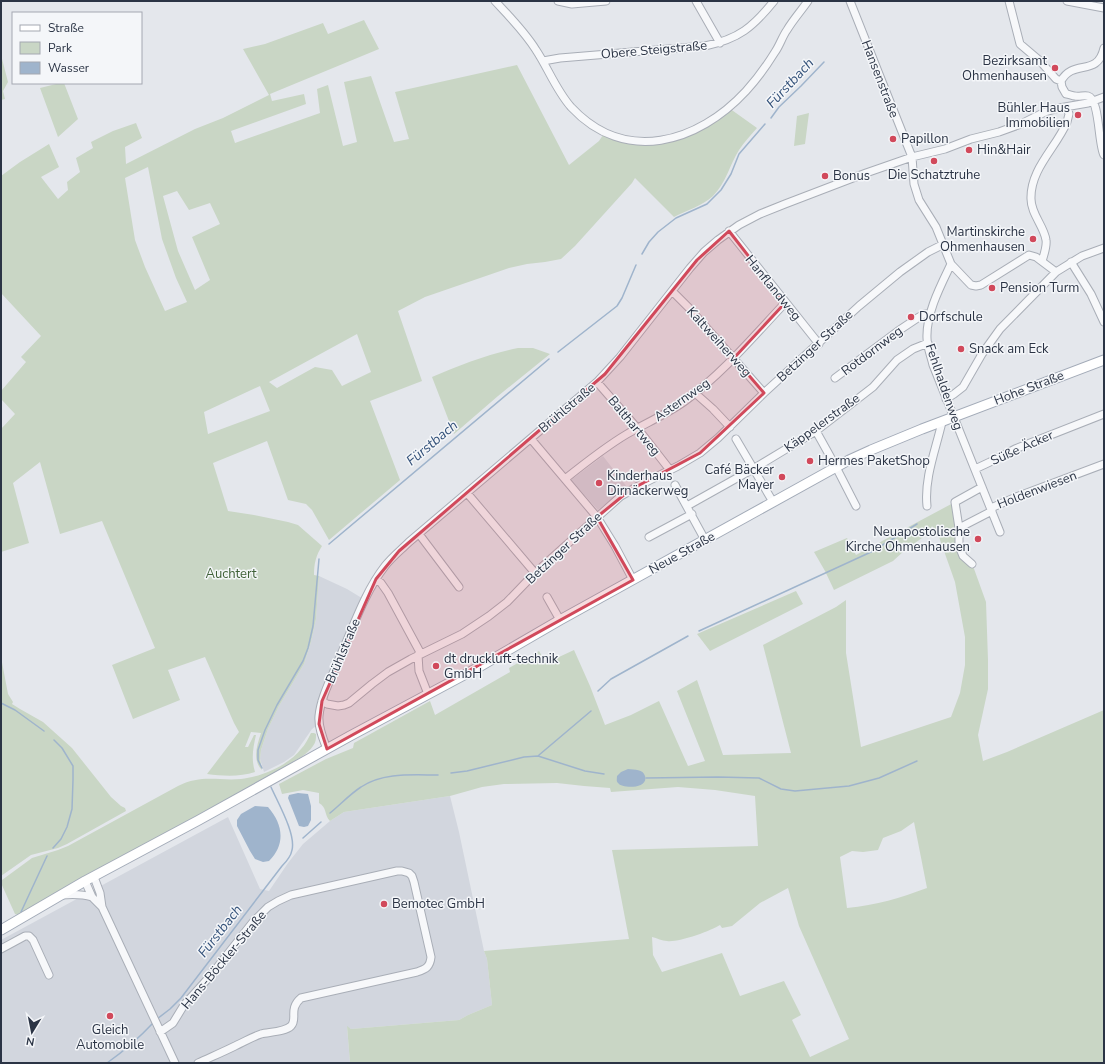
<svg xmlns="http://www.w3.org/2000/svg" width="1105" height="1064" font-family="'Nunito Sans',sans-serif">
  <rect width="100%" height="100%" fill="#e4e7ec"/>
  <path fill="#d2d6de" d="M 603,456 L 627,487 L 598,510 L 571,480 Z
    M 319,576 L 347,589 L 365,600 L 327,689 L 319,724 L 312,729 L 294,755 L 284,762 L 264,772 L 260,759 L 261,750 L 268,729 L 279,706 L 304,664 L 311,642 L 316,619 Z
    M 450,796 L 459,832 L 484,951 L 487,959 L 492,1005 L 468,1015 L 459,1020 L 351,1029 L 347,1027 L 350,1063 L 1,1063 L 1,940 L 228,817 L 260,889 L 269,891 L 288,863 L 303,844 L 330,821 L 344,812 Z"/>
  <path fill="#c9d6c5" fill-rule="evenodd" d="M 364,20 L 379,49 L 270,94 L 272,101 L 304,94 L 306,104 L 231,131 L 235,143 L 320,113 L 317,89 L 328,85 L 343,146 L 357,142 L 344,82 L 371,76 L 394,142 L 409,139 L 395,92 L 517,65 L 569,165 L 599,141 L 603,135 L 608,137 L 669,142 L 729,108 L 757,128 C 751,135 744,142 739,150 C 730,164 726,183 713,196 C 702,206 687,210 674,217 L 635,178 L 632,183 L 575,246 L 561,259 L 545,262 L 527,264 L 509,268 L 425,297 L 398,311 L 422,381 L 370,401 L 400,480 L 329,540 L 312,510 L 306,504 L 288,500 L 267,441 L 213,463 L 228,511 L 254,515 L 288,522 L 298,525 L 322,546 C 316,555 314,564 314,575 L 319,576 L 316,619 L 311,642 L 304,664 L 279,706 L 268,729 L 261,750 L 260,759 L 262,770 C 252,760 257,745 261,733 L 251,732 L 245,747 L 248,747 L 254,735 L 256,735 C 253,748 251,759 255,772 C 240,777 223,776 207,774 L 239,732 L 234,723 L 205,657 L 168,670 L 180,700 L 133,719 L 112,665 L 155,648 L 102,521 L 60,534 L 40,462 L 13,483 L 29,543 L 1,552 L 1,429 L 15,414 L 1,399 L 1,391 L 26,362 L 21,357 L 41,336 L 1,293 L 1,176 L 20,162 L 49,144 L 59,167 L 41,177 L 58,199 L 68,190 L 67,182 L 80,172 L 76,158 L 93,148 L 91,142 L 113,131 L 136,123 L 142,138 L 125,147 L 126,164 L 195,129 L 223,118 L 269,95 L 243,49 L 265,44 L 323,23 L 328,34 ZM 148,167 L 162,239 L 176,278 L 187,302 L 165,311 L 145,267 L 135,240 L 125,178 ZM 177,191 L 189,210 L 210,203 L 220,224 L 192,237 L 210,280 L 195,290 L 178,251 L 163,196 ZM 357,334 L 371,372 L 342,386 L 332,370 L 315,367 L 277,388 L 269,382 ZM 260,386 L 270,411 L 208,434 L 204,412 Z
    M 1,55 L 8,82 L 3,91 L 5,99 L 1,100 Z
    M 60,83 L 64,83 L 78,119 L 58,137 L 40,88 Z
    M 809,113 L 805,144 L 794,146 L 797,116 Z
    M 518,348 L 533,348 L 550,354 L 498,396 L 454,434 L 432,377 C 460,365 489,354 518,348 Z
    M 955,502 L 959,546 L 973,566 L 986,602 L 988,660 L 988,689 L 978,735 L 983,761 L 1007,752 L 1104,710 L 1104,1063 L 350,1063 L 347,1026 L 351,1029 L 459,1020 L 468,1015 L 492,1005 L 487,959 L 484,951 L 629,939 L 612,850 L 758,846 L 755,796 L 715,790 L 678,787 L 611,792 L 610,788 L 584,786 L 557,783 L 504,784 L 482,787 L 450,796 L 344,812 L 330,821 C 324,815 327,807 319,803 L 319,793 L 303,790 L 282,794 L 279,784 L 326,759 L 353,748 L 354,743 L 430,701 L 435,715 L 510,672 L 509,668 L 539,651 L 546,663 L 574,650 L 590,686 L 605,725 L 631,715 L 659,701 L 688,766 L 705,761 L 677,691 L 697,680 L 723,755 L 791,753 L 763,645 L 836,607 L 846,600 L 846,653 L 861,747 L 951,717 L 960,693 L 965,665 L 965,637 L 955,582 L 944,551 L 939,537 L 932,526 L 930,530 L 926,535 L 904,551 L 893,561 L 834,590 L 825,571 L 814,552 L 847,538 L 856,555 ZM 914,822 L 927,888 C 900,898 877,905 847,908 L 840,857 L 852,851 L 863,852 L 878,850 L 883,838 L 901,831 ZM 788,888 L 799,926 L 849,1039 L 810,1057 L 792,1020 L 801,1015 L 784,981 L 740,996 L 722,953 L 662,972 L 653,955 L 652,937 C 657,938 662,941 667,941 C 677,943 711,931 720,925 L 722,928 L 732,926 L 760,903 Z
    M 796,591 L 803,604 L 710,651 L 697,634 Z
    M 1,657 L 8,694 L 13,702 L 12,704 L 20,709 L 43,722 L 72,748 L 111,797 L 121,806 L 125,808 L 126,811 L 67,844 L 58,848 L 31,855 L 1,876 Z
    M 311,733 L 314,733 L 316,734 C 316,739 316,742 313,746 C 307,755 297,759 288,765 C 269,776 247,786 229,799 L 18,915 L 15,914 L 1,883 L 2,880 L 32,858 L 58,850 L 68,846 L 178,786 C 202,774 217,781 241,779 C 261,777 289,765 301,749 C 305,745 308,739 311,733 Z"/>
  <path fill="#9fb4cc" d="M 628,769 C 635,770 643,769 645,776 C 649,789 622,789 618,783 C 616,781 617,779 617,776 L 621,772 Z
    M 298,793 L 308,794 L 311,806 L 311,820 L 308,826 L 304,827 L 299,826 L 288,798 L 289,795 Z
    M 255,806 L 268,807 C 283,824 286,844 269,861 L 263,862 L 255,859 L 250,851 L 237,826 L 237,820 L 241,814 Z"/>
  <g fill="none" stroke-linecap="round" stroke-linejoin="round">
    <path stroke="#9fb4cc" stroke-width="1.5" d="M 771,118 L 779,107 L 801,86 L 824,62
      M 642,254 L 649,242 L 658,232 L 676,218 L 707,204 L 721,190 L 731,174 L 739,154 L 765,124
      M 558,352 L 617,306 L 622,298 L 636,265
      M 329,544 L 549,359
      M 699,631 L 871,552 L 917,524
      M 598,691 L 611,679 L 688,636
      M 1,703 L 15,710 L 44,731
      M 539,755 L 591,711
      M 262,768 L 258,760 L 258,750 L 265,730 L 277,705 L 303,661 L 308,648 L 313,626 L 319,559
      M 451,773 L 467,771 L 524,757 L 538,756 L 585,771 L 604,774
      M 646,778 L 718,777 L 759,778 L 781,789 L 795,791 L 849,786 L 879,778 L 917,761
      M 330,813 C 340,805 350,794 361,787 C 383,772 413,775 438,775
      M 303,838 L 321,822
      M 53,848 L 61,839 L 67,827 L 72,809 L 73,780 L 73,766 L 62,748 L 54,740
      M 21,912 L 47,856
      M 157,1019 L 170,1009 L 181,998 L 282,866 C 286,862 291,856 292,850 C 296,834 278,803 271,787
      M 107,1063 C 124,1051 139,1038 153,1023"/>
    <g stroke="#a9aeb7" stroke-width="9">
      <path id="minor" d="M 495,1 C 509,16 525,32 536,50 C 548,68 556,90 571,107 C 625,165 698,143 746,91 C 757,79 767,65 775,52 C 780,45 782,37 787,30 C 793,20 801,11 808,1
        M 558,1 L 572,4 L 606,1
        M 696,1 L 720,43
        M 850,1 L 912,157 L 914,184 L 919,200 L 936,227 L 951,264 L 971,285 L 976,286 L 981,285 L 1029,255 L 1036,257 L 1056,272
        M 1009,1 L 1020,44 L 1040,61 L 1056,79 L 1061,81
        M 1067,1 L 1104,8
        M 1104,48 C 1097,78 1074,58 1061,81 L 1062,87 L 1066,94 C 1069,94 1072,96 1075,96 C 1079,97 1084,95 1088,96 C 1100,99 1098,145 1104,155
        M 543,61 L 560,58 L 705,46 C 739,39 753,27 774,1
        M 729,231 L 819,344
        M 1042,261 C 1044,255 1047,246 1046,240 C 1044,226 1031,214 1031,199 C 1030,169 1056,148 1067,122 L 1069,114 L 1067,107
        M 1071,262 L 1091,294 L 1104,322
        M 951,264 C 941,285 926,313 927,338 C 927,347 931,356 933,365 L 1000,532
        M 672,291 L 689,308 L 764,393
        M 835,378 L 898,331 L 919,317 L 924,314 L 930,314
        M 597,382 L 638,429 L 670,470
        M 695,393 L 713,409 L 730,427
        M 946,399 L 954,394 L 963,387 L 982,354 L 1000,329 L 1056,272 L 1082,256 L 1104,248
        M 816,431 L 836,467 L 856,506
        M 531,439 L 597,517 L 615,546 L 633,580
        M 736,439 L 773,502
        M 975,469 L 990,462 L 1015,449 L 1104,414
        M 565,479 C 585,463 605,447 627,434 C 646,423 667,414 685,401 C 723,373 753,337 785,303
        M 675,485 L 705,540
        M 467,493 L 535,573
        M 687,506 L 753,469 L 816,431 L 873,387 L 897,360 L 913,349 L 928,343
        M 927,506 C 924,478 936,449 942,422
        M 991,508 L 1016,497 L 1104,464
        M 959,528 L 992,511
        M 419,534 L 459,587
        M 649,537 L 692,514
        M 972,564 L 963,556 L 959,546 L 959,528 L 955,502 L 982,487
        M 376,579 L 381,583 L 388,593 L 421,654
        M 547,597 L 560,620
        M 418,655 L 419,671 L 428,694
        M 322,701 L 327,704 L 338,706 L 344,705 L 349,703 L 372,684 L 388,672 L 411,659 L 462,634 L 489,616 L 507,602 L 535,573 L 621,496 L 640,485 L 678,466 L 700,453 L 718,438 L 764,393 L 859,306 L 900,272 L 928,252 L 942,245
        M 327,749 C 323,739 318,727 319,716 C 321,696 332,677 339,659 C 353,628 364,593 385,566 C 392,557 401,550 409,542 L 597,382 L 620,357 L 690,268 L 704,252 L 718,240 L 739,225 L 760,214 L 785,204 L 866,173 L 912,157 L 945,149 L 971,139 L 999,132 L 1021,124 L 1045,112 L 1059,108 L 1088,103 L 1104,97
        M 94,877 L 100,893 L 102,907 L 175,1063
        M 85,881 L 92,897 L 102,907
        M 62,895 C 73,894 82,894 92,897
        M 1,949 L 25,936 L 29,936 L 33,940 L 49,975
        M 160,1032 L 173,1023 L 184,1005 L 212,974 L 253,922 L 268,907 L 278,901 L 291,895 L 397,871 L 402,871 L 409,873 L 412,876 L 414,882 L 431,957 C 430,967 426,969 417,972 L 301,998 C 288,1009 298,1019 291,1026 C 285,1032 269,1032 261,1034 C 252,1037 244,1042 235,1046 C 223,1052 211,1057 198,1063"/>
    </g>
    <g stroke="#a3abb8" stroke-width="11">
      <path id="major" d="M 1,930 L 85,881 L 199,820 L 350,736 L 479,667 L 560,620 L 849,460 L 871,450 L 922,429 L 1104,360"/>
    </g>
    <use href="#minor" stroke="#f7f8fa" stroke-width="7"/>
    <use href="#major" stroke="#fff" stroke-width="9"/>
  </g>
  <path fill="#d1495b" fill-opacity="0.2" stroke="#d1495b" stroke-width="3" stroke-linejoin="round" d="M 729,231 L 785,303 L 734,358 L 764,393 L 700,453 L 630,490 L 597,517 L 633,580 L 327,749 L 319,724 L 322,701 L 376,579 L 399,551 L 605,374 L 697,260 Z"/>
  <g fill="#d1495b" stroke="#f4f6f9" stroke-width="1.5">
    <circle cx="1055" cy="68" r="4"/>
    <circle cx="1078" cy="115" r="4"/>
    <circle cx="893" cy="139" r="4"/>
    <circle cx="969" cy="150" r="4"/>
    <circle cx="934" cy="161" r="4"/>
    <circle cx="825" cy="176" r="4"/>
    <circle cx="1033" cy="239" r="4"/>
    <circle cx="992" cy="288" r="4"/>
    <circle cx="911" cy="317" r="4"/>
    <circle cx="961" cy="349" r="4"/>
    <circle cx="810" cy="461" r="4"/>
    <circle cx="782" cy="477" r="4"/>
    <circle cx="599" cy="483" r="4"/>
    <circle cx="978" cy="539" r="4"/>
    <circle cx="436" cy="666" r="4"/>
    <circle cx="384" cy="904" r="4"/>
    <circle cx="110" cy="1016" r="4"/>
  </g>
  <g text-anchor="middle" dominant-baseline="central" stroke-width="3" stroke-linejoin="round" paint-order="stroke">
    <g font-size="13" fill="#2b3445" stroke="#f4f6f9">
      <text transform="translate(654 50) rotate(-5)">Obere Steigstraße</text>
      <text transform="translate(880 79) rotate(69)">Hansenstraße</text>
      <text transform="translate(773 288) rotate(51)">Hanflandweg</text>
      <text transform="translate(719 342) rotate(48)">Kaltweiherweg</text>
      <text transform="translate(815 346) rotate(-43)">Betzinger Straße</text>
      <text transform="translate(872 351) rotate(-37)">Rotdornweg</text>
      <text transform="translate(944 387) rotate(71)">Fehlhaldenweg</text>
      <text transform="translate(1029 388) rotate(-21)">Hohe Straße</text>
      <text transform="translate(682 400) rotate(-35)">Asternweg</text>
      <text transform="translate(567 408) rotate(-40)">Brühlstraße</text>
      <text transform="translate(822 423) rotate(-36)">Käppelerstraße</text>
      <text transform="translate(634 426) rotate(50)">Balthartweg</text>
      <text transform="translate(1022 448) rotate(-24)">Süße Äcker</text>
      <text transform="translate(1037 490) rotate(-21)">Holdenwiesen</text>
      <text transform="translate(564 548) rotate(-43)">Betzinger Straße</text>
      <text transform="translate(682 553) rotate(-29)">Neue Straße</text>
      <text transform="translate(343 651) rotate(-67)">Brühlstraße</text>
      <text transform="translate(224 960) rotate(-50)">Hans-Böckler-Straße</text>
    </g>
    <g font-size="13" fill="#2b3445" stroke="#f4f6f9" text-anchor="start">
      <text x="1047" y="61" text-anchor="end">Bezirksamt<tspan x="1047" dy="15">Ohmenhausen</tspan></text>
      <text x="1070" y="108" text-anchor="end">Bühler Haus<tspan x="1070" dy="15">Immobilien</tspan></text>
      <text x="901" y="139">Papillon</text>
      <text x="977" y="150">Hin&amp;Hair</text>
      <text x="934" y="175" text-anchor="middle">Die Schatztruhe</text>
      <text x="833" y="176">Bonus</text>
      <text x="1025" y="232" text-anchor="end">Martinskirche<tspan x="1025" dy="15">Ohmenhausen</tspan></text>
      <text x="1000" y="288">Pension Turm</text>
      <text x="919" y="317">Dorfschule</text>
      <text x="969" y="349">Snack am Eck</text>
      <text x="818" y="461">Hermes PaketShop</text>
      <text x="774" y="470" text-anchor="end">Café Bäcker<tspan x="774" dy="15">Mayer</tspan></text>
      <text x="607" y="476">Kinderhaus<tspan x="607" dy="15">Dirnäckerweg</tspan></text>
      <text x="970" y="532" text-anchor="end">Neuapostolische<tspan x="970" dy="15">Kirche Ohmenhausen</tspan></text>
      <text x="444" y="659">dt druckluft-technik<tspan x="444" dy="15">GmbH</tspan></text>
      <text x="392" y="904">Bemotec GmbH</text>
      <text x="110" y="1030" text-anchor="middle">Gleich<tspan x="110" dy="15">Automobile</tspan></text>
    </g>
    <g font-size="13" fill="#3f6138" stroke="#f4f6f9">
      <text x="231" y="574">Auchtert</text>
    </g>
    <g font-size="14" font-style="italic" fill="#34527a" stroke="#f4f6f9">
      <text transform="translate(790 83) rotate(-47)">Fürstbach</text>
      <text transform="translate(432 443) rotate(-40)">Fürstbach</text>
      <text transform="translate(220 931) rotate(-52)">Fürstbach</text>
    </g>
  </g>
  <rect width="1105" height="1064" fill="none" stroke="#2b3445" stroke-width="4"/>
  <rect x="12" y="12" width="130" height="72" fill="#f4f6f9" stroke="#a4a8b1"/>
  <rect x="20" y="25" width="20" height="6" fill="#ffffff" stroke="#a4a8b1"/>
  <text x="48" y="32" font-size="12" fill="#2b3445">Straße</text>
  <rect x="20" y="42" width="20" height="12" fill="#c9d6c5" stroke="#a4a8b1"/>
  <text x="48" y="52" font-size="12" fill="#2b3445">Park</text>
  <rect x="20" y="62" width="20" height="12" fill="#9fb4cc" stroke="#a4a8b1"/>
  <text x="48" y="72" font-size="12" fill="#2b3445">Wasser</text>
  <g transform="translate(32 1032) rotate(190)" stroke="#f4f6f9" stroke-width="3" paint-order="stroke">
  <path d="M0-3L7 15L0 10L-7 15Z" fill="#2b3445"/>
  <text y="-6" font-size="11" font-weight="bold" text-anchor="middle" fill="#2b3445">N</text>
  </g>
</svg>
